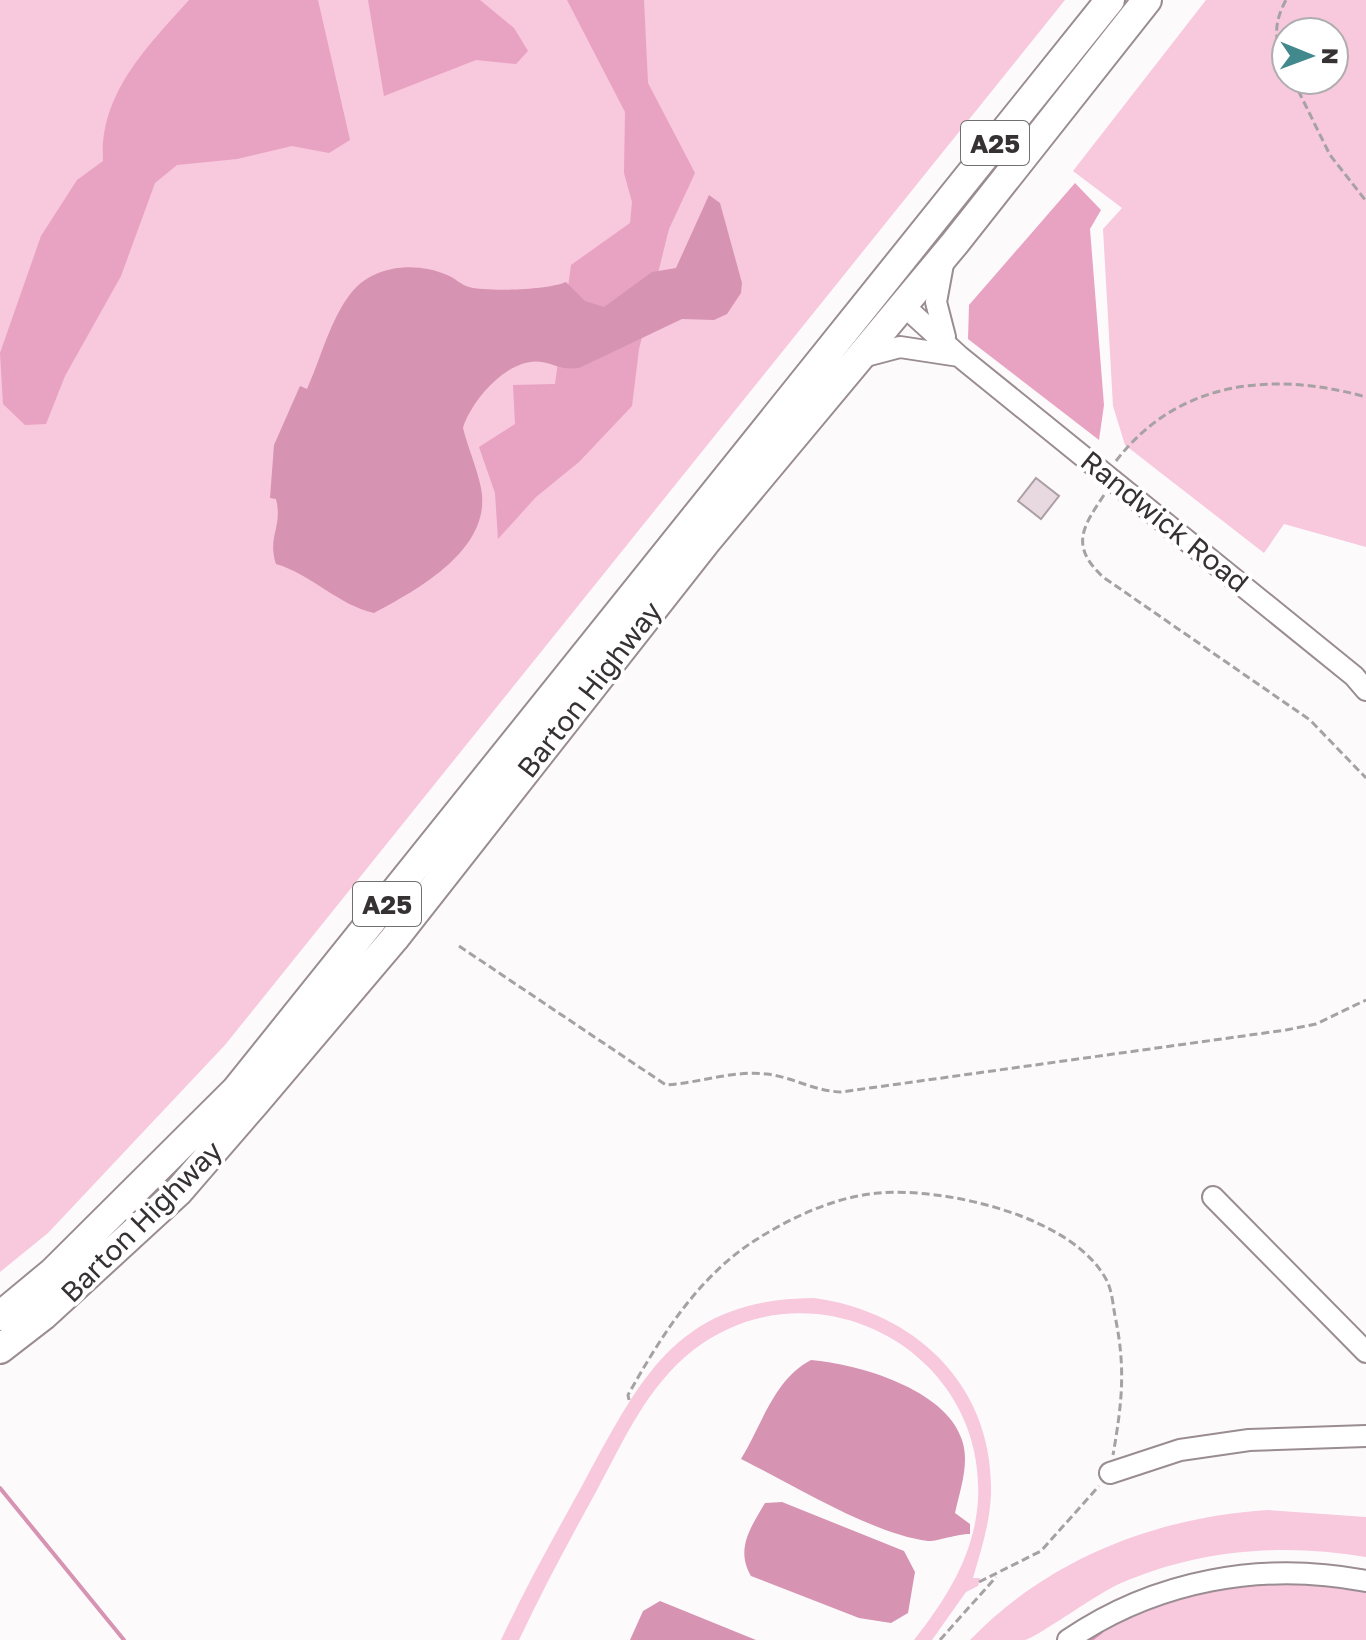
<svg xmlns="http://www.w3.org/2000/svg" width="1366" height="1640" font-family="'Golos Text',sans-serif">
  <rect width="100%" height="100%" fill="#fdfafc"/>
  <path fill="#f8c8dd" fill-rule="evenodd" d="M 0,0 L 1065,0 L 225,1045 L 48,1233 L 0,1272 Z
    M 1206,0 L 1366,0 L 1366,547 L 1284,524 L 1264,553 L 1125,445 L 1113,406 L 1103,229 L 1122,208 L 1073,171 ZM 1286,32 L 1334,32 L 1334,80 L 1286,80 Z
    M 814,1298 C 916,1312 994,1386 991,1494 C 990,1523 981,1550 973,1578 L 980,1578 L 978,1586 L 966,1592 L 932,1640 L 914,1640 C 947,1598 975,1554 978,1499 C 986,1348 811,1258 692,1351 C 647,1387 624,1440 597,1490 C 570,1539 543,1589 519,1640 L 501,1640 C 526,1586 555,1535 583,1484 C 641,1378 676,1299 814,1298 Z
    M 1268,1510 L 1366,1517 L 1366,1557 C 1282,1543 1198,1549 1119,1584 C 1100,1592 1034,1639 1025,1640 C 1007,1640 988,1640 970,1640 C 1048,1559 1156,1517 1268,1510 Z
    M 1225,1581 L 1366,1584 L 1366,1640 L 1075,1640 L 1122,1612 Z"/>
  <path fill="#e8a2c2" d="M 189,0 L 318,0 L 350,140 L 329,153 L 292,146 L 237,159 L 177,165 L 155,183 L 121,276 L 65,376 L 46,424 L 25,425 L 3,404 L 0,353 L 41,236 L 77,180 L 103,161 C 99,94 147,47 189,0 Z
    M 368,0 L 480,0 L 514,28 L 528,51 L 516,64 L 476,60 L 384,96 Z
    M 567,0 L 644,0 L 648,83 L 695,173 L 669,229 L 639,349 L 632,406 L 579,462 L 536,497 L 498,539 L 495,493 L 479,447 L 515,424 L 513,385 L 555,384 L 571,265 L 630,223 L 632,202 L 624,173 L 625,112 Z
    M 1075,183 L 1101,210 L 1090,229 L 1104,405 L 1099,440 L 968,339 L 969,305 Z"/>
  <path fill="#d793b2" d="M 709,195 L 720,203 L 742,283 L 741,293 L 727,314 L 714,320 L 682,319 L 579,368 C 560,370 558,365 542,362 C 509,356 471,401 463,428 C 468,448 477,468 481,488 C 493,549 417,590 374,613 C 338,605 311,574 276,564 C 267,536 283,527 276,499 L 270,498 L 274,445 L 300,386 L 307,389 C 321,358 330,320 351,293 C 373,265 416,261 447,275 C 455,278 461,285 469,287 C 488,292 548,290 566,282 L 585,301 L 604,307 L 652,272 L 676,268 Z
    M 811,1360 C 858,1364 946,1389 962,1440 C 970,1463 960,1490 955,1513 L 970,1524 L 970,1534 C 956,1534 935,1542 928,1541 C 872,1534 794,1485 741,1459 C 762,1425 774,1379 811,1360 Z
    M 782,1502 L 904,1551 L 915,1572 L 908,1613 L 891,1623 L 859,1618 L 751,1576 C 735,1549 751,1527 765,1503 Z
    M 660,1601 L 756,1640 L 630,1640 L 643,1611 Z"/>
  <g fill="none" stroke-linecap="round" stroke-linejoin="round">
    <path stroke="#d793b2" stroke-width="4" d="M 0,1488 L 124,1640
      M 1090,1640 L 1101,1632"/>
  </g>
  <path fill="#e7d9df" stroke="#ac9fa4" stroke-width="2" d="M 1036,478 L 1059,496 L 1041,519 L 1018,501 Z"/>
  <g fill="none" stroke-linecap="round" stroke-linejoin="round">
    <g stroke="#9a8d92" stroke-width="24">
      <path id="minor" d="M 943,264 L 936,302 L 945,337
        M 903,305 L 959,356 L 1354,676 L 1366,690
        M 862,357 L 900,347 L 959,356
        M 1213,1197 L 1366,1352
        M 1110,1473 L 1180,1450 L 1249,1440 L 1366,1436
        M 1068,1640 C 1156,1580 1262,1561 1366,1581"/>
    </g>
    <g stroke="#9a8d92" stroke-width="32">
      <path id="highway" d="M 0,1316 L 53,1272 L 236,1090 L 1110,0
        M 0,1349 L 44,1315 L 178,1192 L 255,1103 L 394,939 L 705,543 L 955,243 L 1147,0"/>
    </g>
    <path stroke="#a6a2a4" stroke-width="3" stroke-dasharray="8 4" stroke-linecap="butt" d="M 1286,65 C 1274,41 1273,24 1286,0
      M 1293,80 L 1330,155 L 1366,201
      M 1116,461 C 1178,380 1273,371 1366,397
      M 1104,495 C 1082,528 1070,546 1103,577 L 1310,720 L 1366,778
      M 459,946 L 666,1085 C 699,1083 733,1070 767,1074 C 792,1077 814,1091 841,1092 L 1286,1030 L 1316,1024 L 1366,1000
      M 629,1400 L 628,1395 C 660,1338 697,1278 754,1241 C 790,1218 834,1197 878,1193 C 944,1187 1074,1216 1107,1281 C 1112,1291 1113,1305 1115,1316 C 1126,1368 1122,1403 1113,1455
      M 979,1582 L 1041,1551 L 1099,1486
      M 940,1640 L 996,1577"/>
    <use href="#minor" stroke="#fff" stroke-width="20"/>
    <use href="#highway" stroke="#fff" stroke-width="28"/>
  </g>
  <g text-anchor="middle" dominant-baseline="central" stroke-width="8" stroke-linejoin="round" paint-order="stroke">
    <g fill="#fff" stroke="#726f70" stroke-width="2">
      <rect x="961" y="121" width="68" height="44" rx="6"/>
      <rect x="353" y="882" width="68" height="44" rx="6"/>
    </g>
    <g font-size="26" font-weight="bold" fill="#363133">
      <text x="995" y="143">A25</text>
      <text x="387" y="904">A25</text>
    </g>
    <g font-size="28" fill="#363133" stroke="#fff">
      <text transform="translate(1165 521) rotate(39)">Randwick Road</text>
      <text transform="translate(589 689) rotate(-52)">Barton Highway</text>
      <text transform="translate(141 1221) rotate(-45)">Barton Highway</text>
    </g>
  </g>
  <g transform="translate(1310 56) rotate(91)"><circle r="38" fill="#ffffff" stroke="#afadad" stroke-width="2"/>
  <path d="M0-6L14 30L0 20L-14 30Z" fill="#41898d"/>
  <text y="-12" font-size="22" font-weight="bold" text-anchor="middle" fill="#363133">N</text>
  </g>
</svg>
